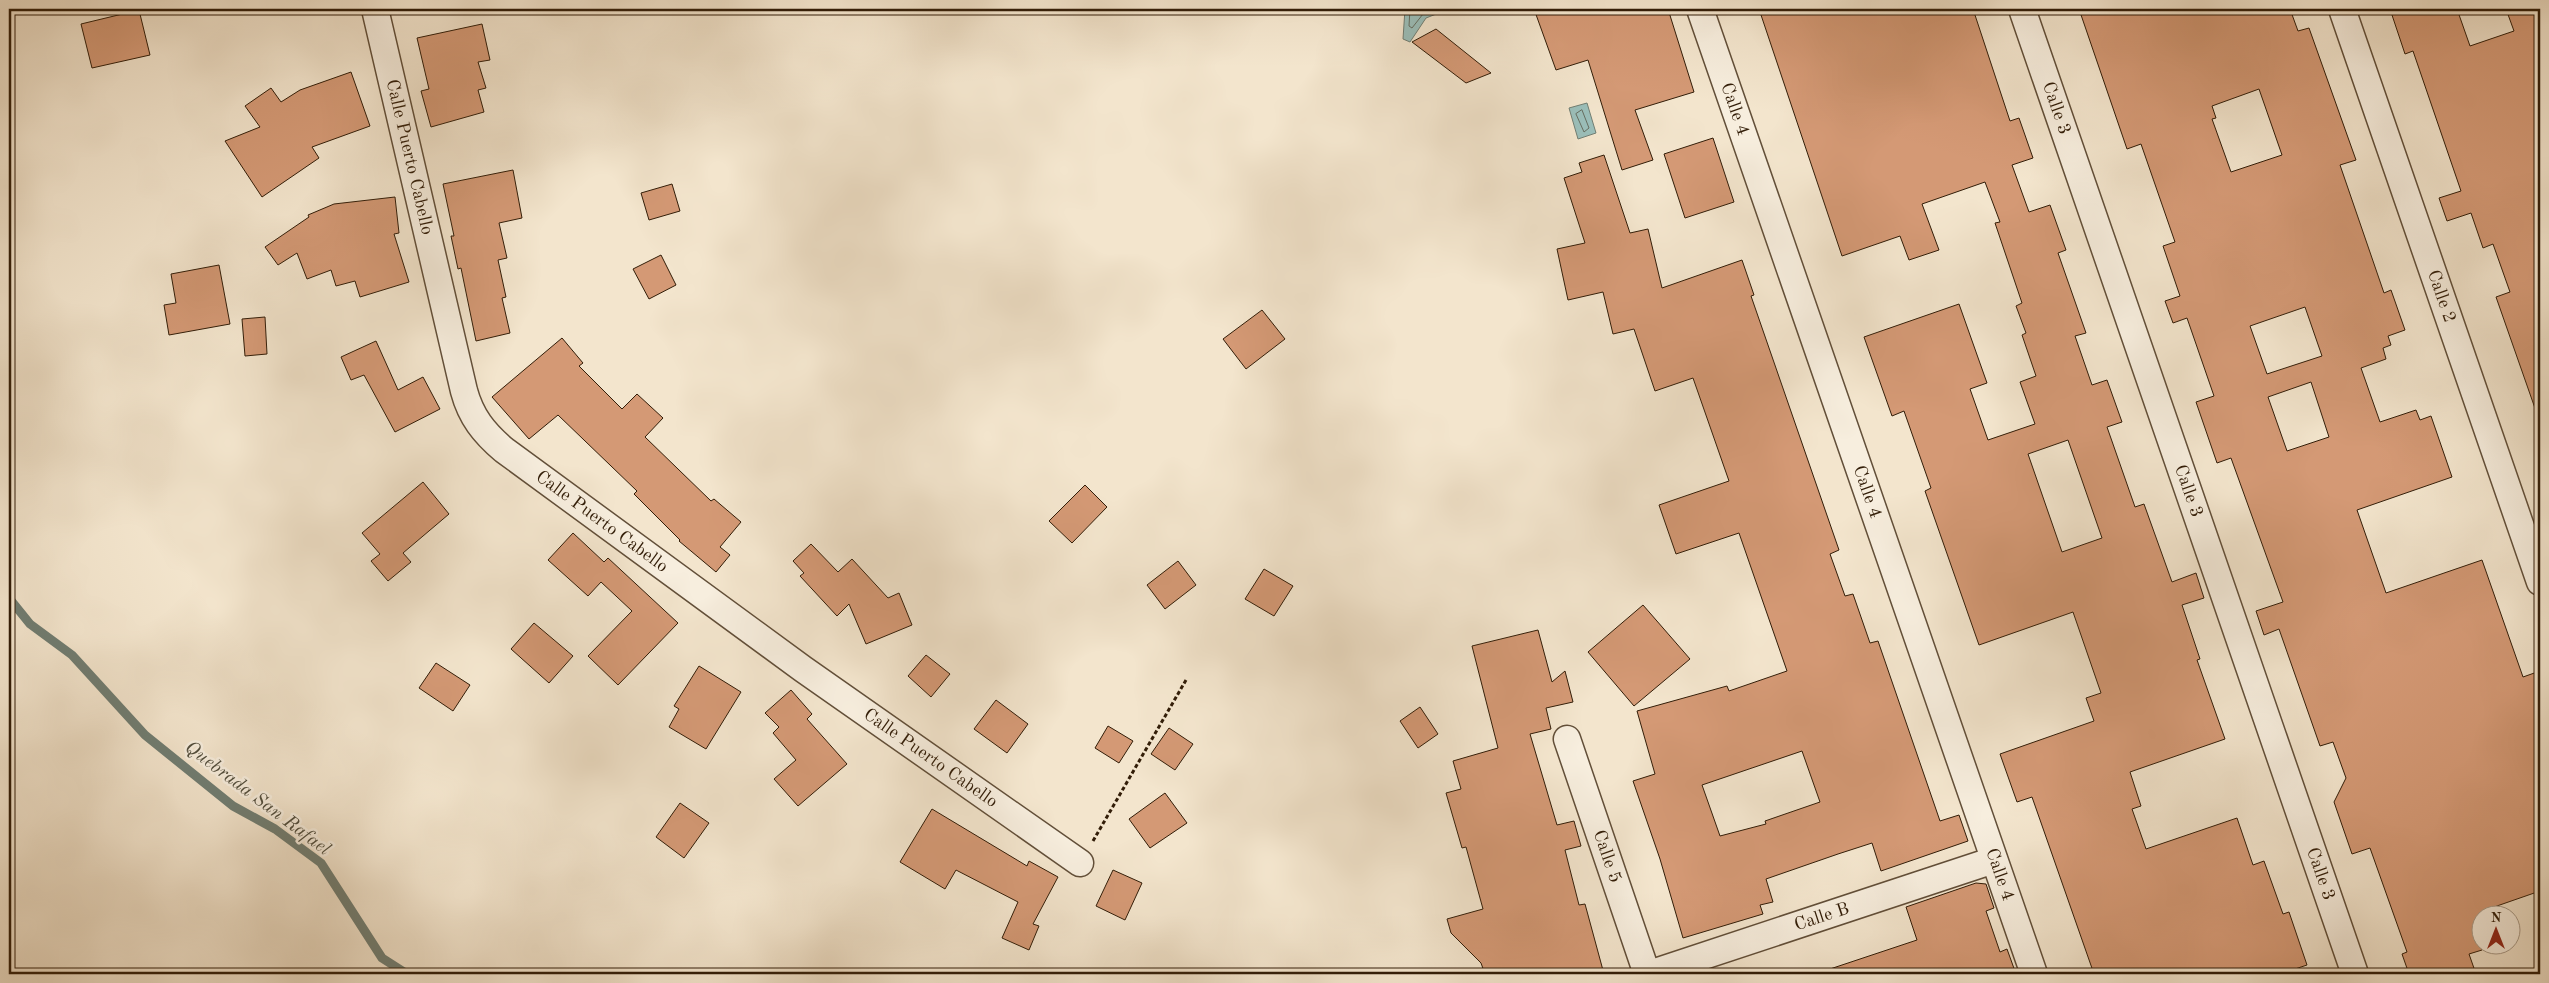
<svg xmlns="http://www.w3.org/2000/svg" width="2549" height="983" font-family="'Old Standard TT',serif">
  <rect width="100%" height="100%" fill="#f3e5cd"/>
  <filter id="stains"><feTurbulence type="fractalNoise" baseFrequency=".004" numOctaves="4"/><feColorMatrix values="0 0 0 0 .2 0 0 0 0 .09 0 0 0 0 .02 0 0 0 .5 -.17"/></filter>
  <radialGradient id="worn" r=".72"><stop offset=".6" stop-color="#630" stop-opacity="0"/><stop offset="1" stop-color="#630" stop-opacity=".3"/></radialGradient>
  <path fill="#9bbfba" stroke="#717e73" d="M 1405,9 L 1449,9 L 1426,18 L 1410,42 L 1403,39 Z
    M 1587,103 L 1596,133 L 1578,139 L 1569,108 Z"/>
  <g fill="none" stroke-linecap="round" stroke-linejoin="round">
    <path stroke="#666e61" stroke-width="1" d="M 1410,9 L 1409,26 L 1412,28 L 1423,14 L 1436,9
      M 1582,110 L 1589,128 L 1584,132 L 1576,114 Z"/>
    <path stroke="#717e73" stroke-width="9" d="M 9,598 L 30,624 L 72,655 L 145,735 L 233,806 L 275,829 L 321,863 L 382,958 L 407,974"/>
  </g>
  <path fill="#d49975" stroke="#321d08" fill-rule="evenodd" d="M 1534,9 L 1668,9 L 1694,92 L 1635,110 L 1653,160 L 1622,170 L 1588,60 L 1556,70 Z
    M 1759,9 L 1973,9 L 2010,121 L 2019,118 L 2033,158 L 2012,165 L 2029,212 L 2050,205 L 2066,250 L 2058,253 L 2086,333 L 2075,336 L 2092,385 L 2107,380 L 2122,422 L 2107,427 L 2135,507 L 2144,504 L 2172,582 L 2196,573 L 2204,598 L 2182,605 L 2200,659 L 2197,660 L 2225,739 L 2130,772 L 2141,806 L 2132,809 L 2146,849 L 2237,818 L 2253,865 L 2264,861 L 2283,914 L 2289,912 L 2307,965 L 2280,974 L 2094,974 L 2032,797 L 2017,802 L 2000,754 L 2094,721 L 2086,698 L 2101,693 L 2073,612 L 1979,645 L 1925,491 L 1931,488 L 1904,411 L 1892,416 L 1864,337 L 1959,304 L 1987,383 L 1970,389 L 1988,440 L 2035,424 L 2020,382 L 2036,376 L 2022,335 L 2026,333 L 2016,306 L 2022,303 L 1995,223 L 2000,222 L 1985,182 L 1922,204 L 1939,250 L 1909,260 L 1900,236 L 1842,256 ZM 2068,440 L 2102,538 L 2062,552 L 2028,454 Z
    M 2079,9 L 2290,9 L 2298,31 L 2309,28 L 2356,160 L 2340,165 L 2384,293 L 2391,290 L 2405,330 L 2388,336 L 2391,345 L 2383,348 L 2386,359 L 2361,368 L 2380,422 L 2416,410 L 2420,420 L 2431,416 L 2452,477 L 2357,510 L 2386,593 L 2482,560 L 2523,677 L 2540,671 L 2540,891 L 2494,907 L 2497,916 L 2482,916 L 2482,950 L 2469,954 L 2476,974 L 2409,974 L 2402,954 L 2407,952 L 2370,848 L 2352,854 L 2334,802 L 2346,778 L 2333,742 L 2320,746 L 2279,629 L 2264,635 L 2256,611 L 2283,602 L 2231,458 L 2217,463 L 2196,402 L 2214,396 L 2187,318 L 2173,323 L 2165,301 L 2180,296 L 2163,246 L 2175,242 L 2141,144 L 2127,149 ZM 2259,89 L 2282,155 L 2231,172 L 2212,119 L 2216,118 L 2212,106 ZM 2305,307 L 2322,356 L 2267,374 L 2250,326 ZM 2311,382 L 2329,437 L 2287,451 L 2268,397 Z
    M 2390,9 L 2457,9 L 2470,46 L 2514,31 L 2506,9 L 2540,9 L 2540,413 L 2537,414 L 2496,297 L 2510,292 L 2493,244 L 2483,248 L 2471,213 L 2447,221 L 2439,198 L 2461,191 L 2413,51 L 2405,54 Z
    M 139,10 L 150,55 L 92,68 L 81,24 Z
    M 482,24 L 490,60 L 478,62 L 486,88 L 478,90 L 484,112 L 431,127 L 421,91 L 429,89 L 417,38 Z
    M 1436,29 L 1491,73 L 1466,83 L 1412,42 Z
    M 351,72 L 370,126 L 312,147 L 319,158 L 262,197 L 225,141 L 260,127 L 245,106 L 271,88 L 281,102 L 300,90 Z
    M 1713,138 L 1734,202 L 1685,218 L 1664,154 Z
    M 1604,155 L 1630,233 L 1648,229 L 1662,288 L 1742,260 L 1754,295 L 1751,296 L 1839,550 L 1830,554 L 1845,596 L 1853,594 L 1870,643 L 1878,641 L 1940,821 L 1959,815 L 1968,841 L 1881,871 L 1872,843 L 1838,854 L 1766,879 L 1773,902 L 1760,905 L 1763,914 L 1683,938 L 1660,859 L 1633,781 L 1655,774 L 1637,711 L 1727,686 L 1729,691 L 1787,671 L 1739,533 L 1676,554 L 1659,505 L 1729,481 L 1693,378 L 1655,391 L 1634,329 L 1613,334 L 1603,292 L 1568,300 L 1557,249 L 1585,243 L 1564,178 L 1582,172 L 1579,163 ZM 1802,751 L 1820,802 L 1765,821 L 1766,824 L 1720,836 L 1702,785 Z
    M 513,170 L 522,218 L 499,223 L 507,258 L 498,260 L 506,297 L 502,298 L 510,333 L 476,341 L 461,268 L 458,269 L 451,236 L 454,236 L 443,184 Z
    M 672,184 L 680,211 L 649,220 L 641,193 Z
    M 395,197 L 399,233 L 394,234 L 409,282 L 360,297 L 355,281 L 336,286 L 331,270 L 307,279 L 297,253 L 278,265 L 265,247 L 309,217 L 308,215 L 334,204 Z
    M 661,255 L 676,285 L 649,299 L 633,269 Z
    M 219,265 L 230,324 L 169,335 L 164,305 L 176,303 L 171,274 Z
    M 1262,310 L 1285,339 L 1246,369 L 1223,339 Z
    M 265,317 L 267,354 L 245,356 L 242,319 Z
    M 562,338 L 583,363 L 579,366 L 622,409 L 637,394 L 663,418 L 645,437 L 711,501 L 714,499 L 741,522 L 720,547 L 730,555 L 716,572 L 679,541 L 680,540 L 634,494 L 637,491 L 558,415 L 529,439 L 492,397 Z
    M 376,341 L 398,390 L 423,377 L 440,409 L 395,432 L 364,375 L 351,380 L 341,357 Z
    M 423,482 L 449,514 L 403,553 L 411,562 L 388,581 L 371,561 L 380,554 L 362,533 Z
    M 1085,485 L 1107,507 L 1072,543 L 1049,521 Z
    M 573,533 L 604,562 L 608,558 L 678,623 L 618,685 L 588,656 L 632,611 L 601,582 L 588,596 L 548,560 Z
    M 811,544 L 838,572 L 852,559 L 888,598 L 899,593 L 912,625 L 866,644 L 849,604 L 837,616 L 800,576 L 804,573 L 793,561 Z
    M 1178,561 L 1196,585 L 1165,609 L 1147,585 Z
    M 1264,569 L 1293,586 L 1274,616 L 1245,599 Z
    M 1643,605 L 1690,659 L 1634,706 L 1588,652 Z
    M 534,623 L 573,656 L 549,683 L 511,649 Z
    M 1538,630 L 1552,682 L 1565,671 L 1573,702 L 1546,708 L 1551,729 L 1530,734 L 1557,825 L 1574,821 L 1581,846 L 1565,850 L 1579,905 L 1585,904 L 1604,974 L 1543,974 L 1541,969 L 1519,974 L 1485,974 L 1481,963 L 1451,933 L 1447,919 L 1483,909 L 1466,847 L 1462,848 L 1446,793 L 1461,789 L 1453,761 L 1498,748 L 1472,646 Z
    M 926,655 L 950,674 L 931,697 L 908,676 Z
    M 436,663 L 470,685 L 453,711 L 419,688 Z
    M 699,666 L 741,692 L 706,749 L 669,727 L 679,709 L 674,706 Z
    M 791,690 L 812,714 L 807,719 L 847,764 L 798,806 L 774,779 L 796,760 L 773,733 L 779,727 L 765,713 Z
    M 996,700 L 1028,724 L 1007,753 L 974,729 Z
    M 1420,707 L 1438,734 L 1418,748 L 1400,721 Z
    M 1108,726 L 1133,741 L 1119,763 L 1095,748 Z
    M 1169,728 L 1193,744 L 1175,770 L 1151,754 Z
    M 1165,793 L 1187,823 L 1150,848 L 1129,819 Z
    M 680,803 L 709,823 L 684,858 L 656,837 Z
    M 932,809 L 1027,866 L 1029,861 L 1058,877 L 1033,924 L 1039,926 L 1029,950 L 1002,938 L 1018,902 L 956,870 L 945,889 L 900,862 Z
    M 1113,870 L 1142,883 L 1125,920 L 1096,906 Z
    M 1976,883 L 1986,884 L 1994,908 L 1986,911 L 2000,952 L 2007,949 L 2016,974 L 1827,974 L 1827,970 L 1917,940 L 1906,907 Z"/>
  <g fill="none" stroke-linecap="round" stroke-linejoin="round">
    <g stroke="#624f39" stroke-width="29">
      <g id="minor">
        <path id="s1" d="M 375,9 L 464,391 C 471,417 484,433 504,450 L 803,669 L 1080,863"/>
        <path id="s2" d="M 1700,9 L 2034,974"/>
        <path id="s3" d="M 2022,9 L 2355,974"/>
        <path id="s4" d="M 2342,9 L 2540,582"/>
        <path id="s5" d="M 1567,739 L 1647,974"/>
        <path id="s6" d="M 1649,974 L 1994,860"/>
      </g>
    </g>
    <path stroke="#321d08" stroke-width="3" stroke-dasharray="4 2.5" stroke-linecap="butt" d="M 1093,841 L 1186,680"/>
    <use href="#minor" stroke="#f7eede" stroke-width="26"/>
  </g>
  <g text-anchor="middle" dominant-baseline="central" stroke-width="5" stroke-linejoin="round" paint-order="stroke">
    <g font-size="18" fill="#321d08" stroke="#f7eede">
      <text stroke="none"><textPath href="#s2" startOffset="106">Calle 4</textPath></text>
      <text stroke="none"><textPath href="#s3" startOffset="105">Calle 3</textPath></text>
      <text stroke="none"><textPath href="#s1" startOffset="152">Calle Puerto Cabello</textPath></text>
      <text stroke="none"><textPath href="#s4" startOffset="304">Calle 2</textPath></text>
      <text stroke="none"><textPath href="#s2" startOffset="511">Calle 4</textPath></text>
      <text stroke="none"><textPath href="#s3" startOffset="510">Calle 3</textPath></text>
      <text stroke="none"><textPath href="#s1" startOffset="586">Calle Puerto Cabello</textPath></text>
      <text stroke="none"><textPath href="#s1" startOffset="991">Calle Puerto Cabello</textPath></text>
      <text stroke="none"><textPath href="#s5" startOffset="124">Calle 5</textPath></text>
      <text stroke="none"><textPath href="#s2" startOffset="916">Calle 4</textPath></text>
      <text stroke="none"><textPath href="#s3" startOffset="915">Calle 3</textPath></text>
      <text stroke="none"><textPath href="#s6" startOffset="182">Calle B</textPath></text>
    </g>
    <g font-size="19" font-style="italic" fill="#524e3d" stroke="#f7eede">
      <text transform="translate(257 799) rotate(37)">Quebrada San Rafael</text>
    </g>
  </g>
  <rect width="2549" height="983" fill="none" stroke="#f3e5cd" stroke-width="30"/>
  <rect x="10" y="10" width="2529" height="963" fill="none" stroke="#321d08" stroke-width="2.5"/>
  <rect x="15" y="15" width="2519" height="953" fill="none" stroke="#321d08"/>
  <g transform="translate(2496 930)"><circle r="24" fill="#f7eede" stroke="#a89a88"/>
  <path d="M0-4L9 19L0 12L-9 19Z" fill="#8f2418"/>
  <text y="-8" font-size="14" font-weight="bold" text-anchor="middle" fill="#321d08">N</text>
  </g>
  <rect width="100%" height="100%" filter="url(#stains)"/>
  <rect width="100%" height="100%" fill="url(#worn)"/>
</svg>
